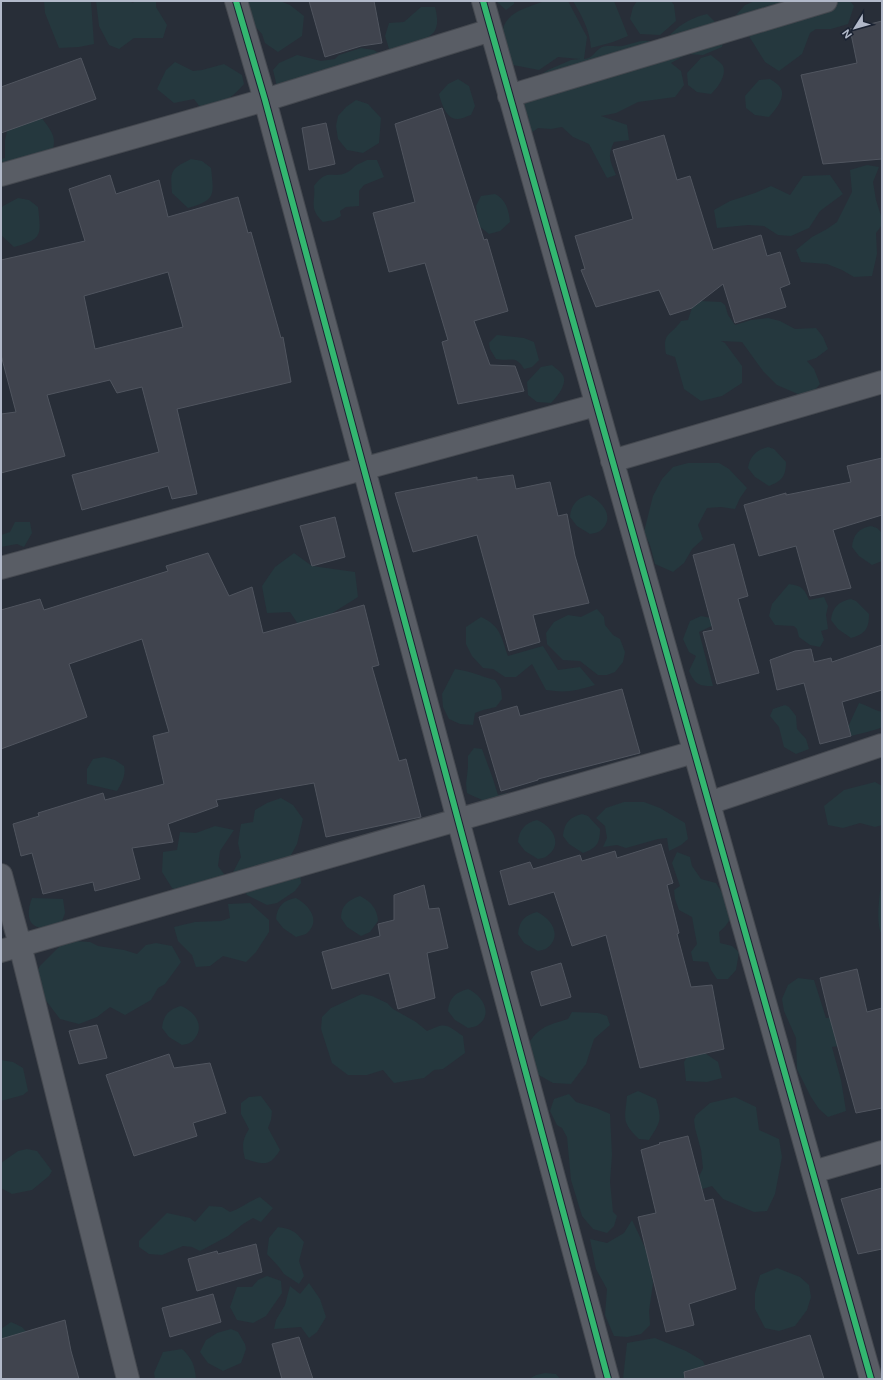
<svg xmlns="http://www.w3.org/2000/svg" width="883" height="1380" font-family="'DM Sans',sans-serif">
  <rect width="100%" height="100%" fill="#282e38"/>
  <path fill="#25383e" d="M 44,1 L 91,1 L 94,44 L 79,47 L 59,48 L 45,13 Z
    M 96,1 L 129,1 L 133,3 L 135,1 L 156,1 L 156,7 L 167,25 L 163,38 L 134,38 L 119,49 L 109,45 L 99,26 Z
    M 235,1 L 280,1 L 290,5 L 304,16 L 302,36 L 278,52 L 265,43 L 262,34 L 252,23 Z
    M 496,1 L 514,1 L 514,4 L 506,10 Z
    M 545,1 L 568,1 L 587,37 L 584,59 C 593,59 595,50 602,47 C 608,45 616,47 622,46 C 637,43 643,37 659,44 C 668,40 667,37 673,32 C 682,23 694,17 707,14 L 725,32 L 722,47 L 703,55 L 687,54 L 671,63 L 681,71 L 684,85 L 675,97 L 638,102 L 616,113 L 601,116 L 627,125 L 629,140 L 614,142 C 607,156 610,161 616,175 L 607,178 L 589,144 L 573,137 L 562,127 L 551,129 L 538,128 L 531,133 L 528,116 L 509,96 L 548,70 L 571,60 L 580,59 L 558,57 L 539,70 L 513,65 C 510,59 505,52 504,45 C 496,14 523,9 545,1 Z
    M 573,1 L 614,1 L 628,36 L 613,42 L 591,48 C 590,31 582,16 573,1 Z
    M 637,1 L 671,1 L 674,5 L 676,21 L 660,35 L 640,34 L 630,19 L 633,7 Z
    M 755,1 L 850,1 L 854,6 L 848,24 L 831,29 L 816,29 L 810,33 L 802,54 L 779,71 L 765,62 L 736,15 L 745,5 Z
    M 421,7 L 435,7 C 437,15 439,25 434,32 C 426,42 402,48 390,52 L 385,36 L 389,23 L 404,22 Z
    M 361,48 L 374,50 L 384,57 L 279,95 L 273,70 L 279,63 L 297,55 L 321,61 L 335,59 L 339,55 Z
    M 711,55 C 715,59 721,62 723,66 C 727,76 717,88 711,94 L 697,92 L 688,85 L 687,73 L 701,58 Z
    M 175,62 L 193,71 L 202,70 L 224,64 L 242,75 L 244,84 C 231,99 221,105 203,111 L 194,99 L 174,103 L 157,89 L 166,70 Z
    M 458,79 L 469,86 L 475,106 L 471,115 C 467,116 462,119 458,119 C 446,120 441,102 439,94 L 448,84 Z
    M 770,79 C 773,81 778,84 780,87 C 787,97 775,110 769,117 L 755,115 L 746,108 L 745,96 L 759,80 Z
    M 356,100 L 368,104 L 381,118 L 379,143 L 363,153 L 347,150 L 338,139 L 336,126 L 338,116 L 346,107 Z
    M 41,117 C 48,127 57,135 53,148 L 41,153 L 28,156 L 21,177 L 1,179 L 1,159 L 5,158 L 5,140 L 10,119 Z
    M 191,159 L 202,161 L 211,168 C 214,195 216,200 188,208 L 172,193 C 170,170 171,169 191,159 Z
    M 367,160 L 377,160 L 384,177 L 364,185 L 359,191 L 359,206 L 346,207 L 340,211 L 341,216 L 334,220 L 323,222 C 308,207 316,203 314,186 C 328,167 332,180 348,172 C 351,170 353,168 355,166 C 359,163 364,162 367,160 Z
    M 867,165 L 879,167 L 873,182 L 876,200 L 882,219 L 882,225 L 876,233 L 877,254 L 872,276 L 854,277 L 842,270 L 827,264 L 801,262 L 796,250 L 812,237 L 827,229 L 837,222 L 852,192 L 850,170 Z
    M 830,175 L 843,194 L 820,211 L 809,228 L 791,236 L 778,235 L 764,226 L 748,225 L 717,228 L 714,210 L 730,201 L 755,193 L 771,186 L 790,195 L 803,176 Z
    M 495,194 C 506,199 509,211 510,222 L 500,231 L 489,234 L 479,226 L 476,206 L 481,196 Z
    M 18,198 L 29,200 L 38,207 C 41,235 43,239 14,247 L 1,235 L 1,209 L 3,206 Z
    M 701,301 L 721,302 L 725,305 L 728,315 L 735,325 L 751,320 L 768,318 L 780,321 L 795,329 L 816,328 L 823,337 L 828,349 L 816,358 L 807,361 L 814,369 L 820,384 L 813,392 L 798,394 L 777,385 L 763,371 L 742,342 L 721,341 L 725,343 L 742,366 L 742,383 L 722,396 L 701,401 L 684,389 L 675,357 L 666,354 C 662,332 671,336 681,321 L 688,320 L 692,308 Z
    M 497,335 L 524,338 L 534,342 L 539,360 L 532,367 L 524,369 C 516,354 509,362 496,359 L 490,349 L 489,343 Z
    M 552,365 C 555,368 560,371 562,374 C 569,383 557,397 551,403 L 537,402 L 528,395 L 527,382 L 541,367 Z
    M 768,447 L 774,449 L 786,462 C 786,476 782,481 769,486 L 755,477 L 748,468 C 750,456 756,450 768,447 Z
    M 688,463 L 719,463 L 729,469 L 747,488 L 740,498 L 735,509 L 721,507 L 707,508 L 698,525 L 703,539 L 692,549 L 684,563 L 673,572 L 655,564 L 650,545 L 644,532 L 653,496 L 662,479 L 673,467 Z
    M 589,495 C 603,502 616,518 600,531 C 597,533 593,533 590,534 L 577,526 L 570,517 C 571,504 578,498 589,495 Z
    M 15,522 L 30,522 L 32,533 L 24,547 L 17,544 L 1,547 L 1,535 L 10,532 Z
    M 871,526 L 877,528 L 882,533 L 882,561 L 872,565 L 859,556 L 852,547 C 853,535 859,528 871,526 Z
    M 294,553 L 312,566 L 355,572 L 358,597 L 315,624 L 298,624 L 290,612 L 267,613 L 262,586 L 275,567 Z
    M 789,584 C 802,586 804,588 809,600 L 824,597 L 828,606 L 826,615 L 828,629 L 821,631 L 824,640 L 820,647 L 810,645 L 799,637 L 797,629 L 794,626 L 775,625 L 769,616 L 772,604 Z
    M 851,599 L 856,601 L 869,614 C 869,629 865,634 851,638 L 838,629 L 831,620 C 832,608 839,601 851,599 Z
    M 597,609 L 604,617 L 605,625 L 613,635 L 620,639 L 625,652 L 623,662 L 615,672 L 607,675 L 598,675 L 580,661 L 563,660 L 547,644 L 546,633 L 554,622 L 568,615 L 581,617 Z
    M 701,616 L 711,618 L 716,624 L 699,632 L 713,686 C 698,686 695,684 689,671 L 696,656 L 689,652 L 683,639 L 690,621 Z
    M 481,617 C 501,626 501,637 508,656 L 543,646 L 558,670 L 580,667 L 595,685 C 575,691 567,693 546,690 L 532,664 L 516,677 L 505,677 L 493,669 L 483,668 L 472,656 L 466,644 L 466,627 Z
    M 455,669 C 470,671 480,676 495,680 L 501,689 L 502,699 L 496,707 L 483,710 L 475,713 L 473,725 L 460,724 L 449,719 L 443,707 L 442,694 Z
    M 859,703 C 867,705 873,710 882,712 L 882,727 C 874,731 861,733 851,736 L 848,727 Z
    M 785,705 L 789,707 L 796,716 L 797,729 L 806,739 L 809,749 L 796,754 L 784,747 L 779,727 L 770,716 L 773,709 Z
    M 474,748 L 482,749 L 493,779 L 498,795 L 506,793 L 506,799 L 488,805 C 481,797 475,798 467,793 L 466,784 L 468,767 L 468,756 Z
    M 104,757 L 115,760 L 124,766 C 126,775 122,783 117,791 L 87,784 L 87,769 L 93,759 Z
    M 875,782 L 882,786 L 882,825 L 875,827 L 860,823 L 843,828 L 828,825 L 824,806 L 844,790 Z
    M 281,798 L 293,805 L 303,819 L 297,844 L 291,855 L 300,872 L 301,883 L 295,891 L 277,903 L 267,905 L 247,895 L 231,876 L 241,857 L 238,843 L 241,824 L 253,822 L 255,810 L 267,803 Z
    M 624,802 L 644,802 L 660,808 L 685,823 L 688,839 L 681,845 L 669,851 L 667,838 L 658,839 L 626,848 L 617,845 L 603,847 L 607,838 L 605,826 L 596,818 L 606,808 Z
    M 582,814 L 588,816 L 600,829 C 600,843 597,848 583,853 L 569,844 L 563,836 C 564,823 570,817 582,814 Z
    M 537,820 C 552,826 564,844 547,856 C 545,858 541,858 538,859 L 525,851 L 518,842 C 519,830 525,823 537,820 Z
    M 215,826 L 234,830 L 220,851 L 218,866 L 224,874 L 221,898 L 194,902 L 172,888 L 162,872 L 163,852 L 177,850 L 180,832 L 196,833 Z
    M 677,852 L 690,857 L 692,866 L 701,879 L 716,883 C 727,902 741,915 719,932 L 720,943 L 732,946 L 739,952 L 736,970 L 728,979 L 717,979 L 711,970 L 708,962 L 693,961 L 691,952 L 697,944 L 692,917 L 679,910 L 675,899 L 674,890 L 680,886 L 672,863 Z
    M 882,888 L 882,935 C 876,925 879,903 880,891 Z
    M 360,896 C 371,902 377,908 378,921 L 370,932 L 361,936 L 347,927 L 341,918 C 341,906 348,900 360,896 Z
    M 32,898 L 63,899 L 65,913 L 61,924 C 36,934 22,925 32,898 Z
    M 296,898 C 309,905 322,921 306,934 C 303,935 299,936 296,937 L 283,928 L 276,919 C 277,907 283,900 296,898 Z
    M 250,903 L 269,920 L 269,932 L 256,952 L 246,962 L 223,956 L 210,966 L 196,967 L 192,955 L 178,941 L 174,927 L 195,922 L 221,921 L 230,918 L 228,904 Z
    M 537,912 C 551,918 563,936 547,948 C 545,950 540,950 538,951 L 524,943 L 518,934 C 519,921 525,915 537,912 Z
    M 74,941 L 90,942 L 98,946 L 124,950 L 137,954 L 146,945 L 156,943 L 172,946 L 181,962 L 165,984 L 158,988 L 151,1000 L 125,1015 L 110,1007 L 97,1017 L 79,1024 L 60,1019 L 38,990 L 34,978 L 40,966 L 63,943 Z
    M 798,978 L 814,980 L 826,1018 L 850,1016 L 851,1044 L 832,1047 L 841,1080 L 846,1111 L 828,1117 L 819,1109 L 811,1097 L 797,1069 L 796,1038 L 784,1011 L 782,999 L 788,985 Z
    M 468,989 C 482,995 494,1014 478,1025 C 476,1027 471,1027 468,1028 L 455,1020 L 448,1011 C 449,998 456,992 468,989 Z
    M 362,994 L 372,996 L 387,1003 L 393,1009 L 416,1022 L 427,1031 C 446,1022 446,1024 463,1036 L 465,1053 L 443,1069 L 434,1070 L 424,1078 L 394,1083 L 383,1070 L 367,1075 L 348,1075 L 332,1063 L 321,1029 L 322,1017 L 331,1008 Z
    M 181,1006 C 194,1011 205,1025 195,1038 C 195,1038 192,1042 191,1042 C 189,1044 185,1044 182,1045 L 169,1037 L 162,1028 C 163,1016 169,1009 181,1006 Z
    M 572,1012 L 598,1013 L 607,1016 L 610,1025 L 594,1039 L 586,1064 L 571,1084 L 553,1083 L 530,1070 L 525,1049 C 538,1027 545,1026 568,1019 Z
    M 702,1051 L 718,1062 L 722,1078 L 707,1082 L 686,1081 L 684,1062 L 690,1052 Z
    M 1,1060 L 13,1062 L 23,1068 L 28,1091 L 23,1095 L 1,1101 Z
    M 638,1091 L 656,1099 C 662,1120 661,1121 649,1140 L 639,1139 C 621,1122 625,1119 627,1096 Z
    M 569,1094 L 576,1102 L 596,1108 L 610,1114 L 612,1155 L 610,1182 L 613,1212 L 617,1216 L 614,1226 L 607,1233 L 593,1229 L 582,1216 L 571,1180 L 567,1137 L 562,1128 L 557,1125 L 550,1111 L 554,1099 Z
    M 261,1096 L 272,1111 L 271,1120 L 268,1128 L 280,1150 C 269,1168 263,1164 245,1159 C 242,1147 242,1140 249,1129 L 241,1114 L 241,1103 L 249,1097 Z
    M 735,1097 L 756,1107 L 759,1130 L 779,1139 L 782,1157 L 775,1194 L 767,1211 L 754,1212 L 723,1199 L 712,1186 L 686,1194 L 697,1181 L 703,1168 L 701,1150 L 695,1128 L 694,1120 L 696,1115 L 710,1103 Z
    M 27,1149 L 37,1151 L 52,1171 L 49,1176 L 32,1190 L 12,1194 L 1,1188 L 1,1163 L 18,1151 Z
    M 260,1197 L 273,1208 L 261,1222 L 253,1218 L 243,1224 L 228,1236 L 200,1251 L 192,1247 L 183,1246 L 162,1255 L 149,1254 L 139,1247 L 139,1241 L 167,1213 L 190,1218 L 195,1222 L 209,1206 L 222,1207 L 230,1212 C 241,1208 249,1201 260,1197 Z
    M 632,1220 L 648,1254 L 653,1283 L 649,1311 L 650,1325 L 641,1334 L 627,1337 L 614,1336 L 605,1315 L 607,1289 L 596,1269 L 590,1239 L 607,1243 L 624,1233 Z
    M 278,1227 C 292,1229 295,1231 304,1242 L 299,1261 L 304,1276 L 299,1284 L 284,1274 L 279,1267 L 267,1254 L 269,1238 Z
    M 777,1268 L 800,1277 L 809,1285 L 811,1297 L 807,1310 L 795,1326 L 779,1331 L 765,1328 L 755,1309 L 755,1293 L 760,1275 Z
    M 267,1276 L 281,1281 L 282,1293 L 266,1316 L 253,1323 L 237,1320 L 230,1307 L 237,1287 L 252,1287 L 258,1280 Z
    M 309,1283 L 320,1299 L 326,1317 L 317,1332 L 309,1338 L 301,1327 L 274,1329 L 276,1320 L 285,1305 L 290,1286 L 300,1294 Z
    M 11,1322 L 22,1327 L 33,1339 L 1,1361 L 1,1329 Z
    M 231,1329 L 238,1332 L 245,1344 L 246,1349 L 241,1363 L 223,1371 L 208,1363 L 200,1352 L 206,1340 L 217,1333 Z
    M 655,1338 L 686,1351 L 703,1361 L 711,1379 L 623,1379 L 627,1343 Z
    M 182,1349 C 192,1358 195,1366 196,1379 L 155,1379 L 154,1373 L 163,1352 Z
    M 545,1373 L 556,1374 L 560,1379 L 529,1379 L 536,1375 Z"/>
  <path fill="#40444e" stroke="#50555f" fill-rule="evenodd" d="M 309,1 L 374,1 L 382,43 L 361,46 L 325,57 Z
    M 882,21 L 882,159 L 823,164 L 801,75 L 857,63 L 850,29 Z
    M 81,58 L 96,99 L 1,133 L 1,87 Z
    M 442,108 L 484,240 L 487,239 L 508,311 L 474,321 L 490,365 L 515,366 L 524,391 L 458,404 L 442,342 L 448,340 L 425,263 L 389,272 L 373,213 L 415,202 L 395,124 Z
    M 326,123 L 335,164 L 309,170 L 302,128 Z
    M 664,135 L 677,180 L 690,176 L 713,250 L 761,235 L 767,256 L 780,252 L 790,284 L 780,288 L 786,307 L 735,323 L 723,284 L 692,308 L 670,315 L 659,290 L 596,307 L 581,270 L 585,269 L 575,236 L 633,219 L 613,150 Z
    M 110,175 L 116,194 L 159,180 L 168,217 L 238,197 L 248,233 L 251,232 L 281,338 L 283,337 L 291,382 L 177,409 L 197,494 L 172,499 L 168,486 L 82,510 L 72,475 L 159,452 L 142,387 L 117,393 L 110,380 L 47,395 L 65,456 L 1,473 L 1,414 L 16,412 L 1,355 L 1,260 L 85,241 L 69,189 ZM 168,272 L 183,327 L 95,349 L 84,296 Z
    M 882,458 L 882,515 L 833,530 L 851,588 L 810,596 L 796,546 L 759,556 L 744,505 L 786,493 L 786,495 L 851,482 L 847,466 Z
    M 513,475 L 516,489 L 550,482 L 558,516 L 567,514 L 575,556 L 589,603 L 533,615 L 540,642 L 509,651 L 477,535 L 413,552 L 395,493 L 477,477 L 477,480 Z
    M 335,517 L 345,557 L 312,566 L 300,526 Z
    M 734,544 L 748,596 L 738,599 L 759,673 L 717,684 L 703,632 L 713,630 L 693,555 Z
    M 208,553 L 229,596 L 252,587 L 263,633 L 364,605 L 379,665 L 372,667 L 399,761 L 406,759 L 421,817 L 326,837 L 314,783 L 216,800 L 218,806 L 168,824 L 173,842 L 132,848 L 140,879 L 95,891 L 93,882 L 43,894 L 32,853 L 21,856 L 13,824 L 39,816 L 38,813 L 103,793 L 105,800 L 164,784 L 153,736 L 169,732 L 142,639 L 69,664 L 87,717 L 1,749 L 1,610 L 40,599 L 44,610 L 168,571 L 166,566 Z
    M 882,645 L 882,690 L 842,702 L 851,736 L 820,744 L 804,683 L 777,690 L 770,660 L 795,651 L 811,649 L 814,662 L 831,658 L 832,662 Z
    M 622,689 L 640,753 L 538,779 L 538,780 L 501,791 L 479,717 L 517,706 L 520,716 Z
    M 661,844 L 673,883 L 667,885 L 679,933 L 677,934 L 691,987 L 712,985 L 724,1049 L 640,1068 L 606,935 L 572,946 L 554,892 L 509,905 L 500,871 L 530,862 L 533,869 L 580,855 L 582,861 L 615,851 L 617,858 Z
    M 424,885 L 429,909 L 439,908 L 448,948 L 427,953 L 435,998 L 398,1009 L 389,973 L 332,989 L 322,952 L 380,936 L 378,924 L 394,920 L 394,895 Z
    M 561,963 L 571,997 L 541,1006 L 531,972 Z
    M 857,969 L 867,1012 L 882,1008 L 882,1108 L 856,1113 L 829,1015 L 820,978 Z
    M 97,1025 L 107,1058 L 79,1064 L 69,1031 Z
    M 169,1054 L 174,1068 L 210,1063 L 226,1113 L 193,1123 L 197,1136 L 134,1156 L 106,1075 Z
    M 688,1136 L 705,1201 L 713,1199 L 736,1289 L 689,1304 L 694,1325 L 666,1332 L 638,1217 L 656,1213 L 641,1150 L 660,1144 L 659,1143 Z
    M 882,1188 L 882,1249 L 858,1254 L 841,1199 Z
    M 256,1244 L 262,1272 L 197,1291 L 188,1259 L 217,1251 L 218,1254 Z
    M 213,1294 L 221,1322 L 170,1337 L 162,1308 Z
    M 65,1320 L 71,1351 L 79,1379 L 1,1379 L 1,1339 Z
    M 810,1335 L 824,1379 L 685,1379 L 684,1372 Z
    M 299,1337 L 313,1379 L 282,1379 L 272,1344 Z"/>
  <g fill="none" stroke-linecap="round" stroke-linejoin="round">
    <g stroke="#454950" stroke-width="24">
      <path id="street" d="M 236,1 L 265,100 L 608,1379
        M 483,1 L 871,1379
        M 509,96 L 826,1
        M 1,175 L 265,100 L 491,30
        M 612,461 L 882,382
        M 1,568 L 596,405
        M 709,803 L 882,745
        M 1,875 L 20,945 L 128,1379
        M 1,951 L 694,752
        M 813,1172 L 882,1152"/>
    </g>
    <use href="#street" stroke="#595d65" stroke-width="22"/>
    <g stroke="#1b2332" stroke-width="8">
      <path id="cycleway" d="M 236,1 L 265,100 L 608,1379
        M 483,1 L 871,1379"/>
    </g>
    <use href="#cycleway" stroke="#33b770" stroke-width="6"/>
  </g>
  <rect width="883" height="1380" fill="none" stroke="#b2b9c9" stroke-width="4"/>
  <g transform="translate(855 28) rotate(233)" stroke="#1b2332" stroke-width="3" paint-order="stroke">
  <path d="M0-3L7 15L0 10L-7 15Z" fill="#b2b9c9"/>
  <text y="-6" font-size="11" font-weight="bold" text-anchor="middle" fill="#b2b9c9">N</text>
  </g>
</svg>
